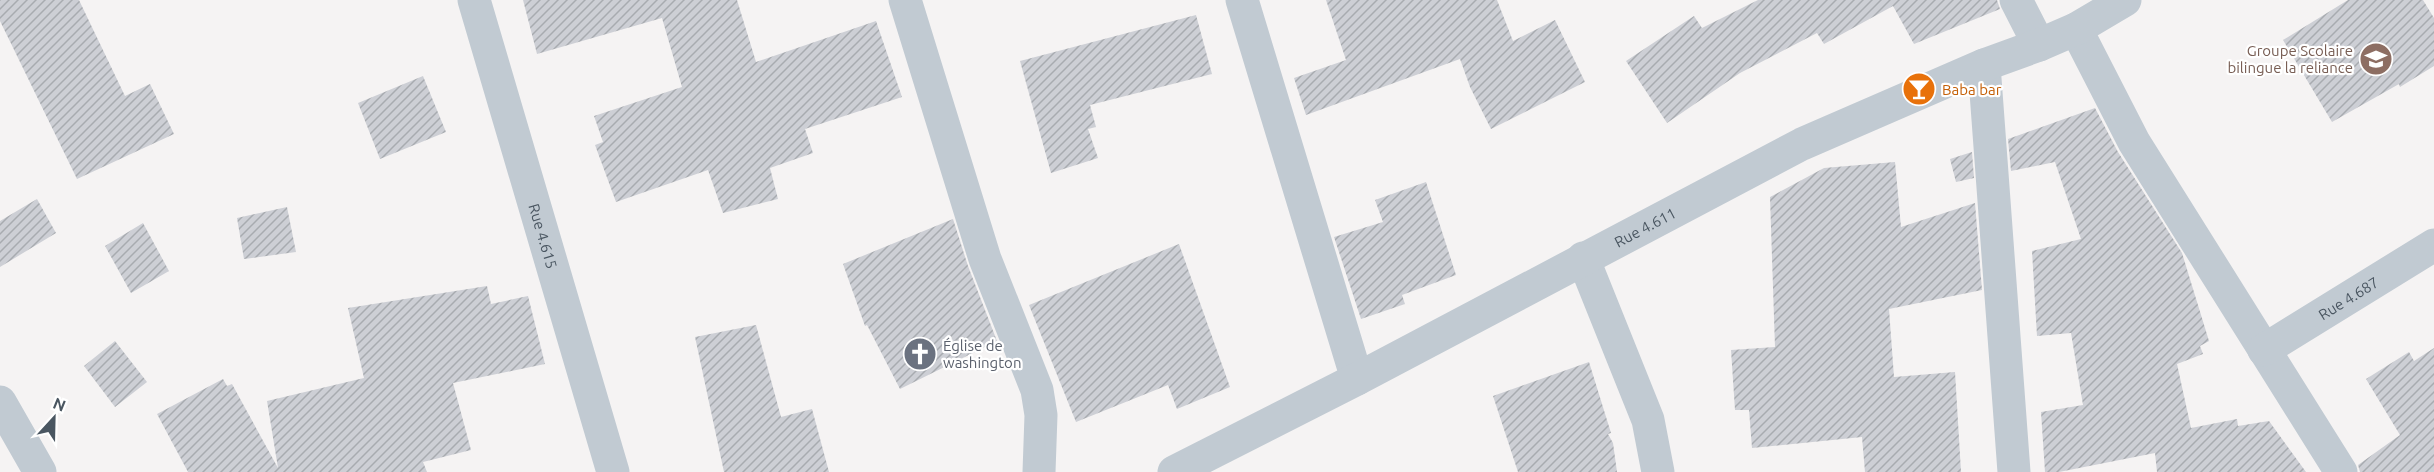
<svg xmlns="http://www.w3.org/2000/svg" width="2434" height="472" font-family="Ubuntu,sans-serif">
  <defs>
    <pattern id="building-hatch" width="6" height="6" patternUnits="userSpaceOnUse" patternTransform="scale(1.5)"><rect width="6" height="6" fill="#cdcfd5"/><path d="M-1 1l2-2M0 6l6-6M5 7l2-2" fill="none" stroke="#a8abb0"/></pattern>
  </defs>
  <rect width="100%" height="100%" fill="#f5f3f3"/>
  <path fill="url(#building-hatch)" d="M 0,0 L 79,0 L 125,96 L 150,84 L 174,134 L 77,179 L 0,21 Z
    M 523,0 L 737,0 L 756,62 L 876,21 L 902,97 L 805,129 L 813,153 L 770,168 L 778,199 L 723,213 L 708,170 L 616,202 L 595,145 L 603,142 L 594,116 L 682,87 L 662,18 L 537,54 Z
    M 1326,0 L 1497,0 L 1513,41 L 1555,20 L 1585,82 L 1491,129 L 1470,87 L 1460,59 L 1306,115 L 1294,78 L 1346,60 Z
    M 1758,0 L 1997,0 L 2000,9 L 1914,44 L 1893,6 L 1824,44 L 1817,33 L 1740,73 L 1667,123 L 1626,61 L 1694,16 L 1702,28 Z
    M 2348,0 L 2423,0 L 2434,18 L 2434,66 L 2400,87 L 2399,84 L 2332,122 L 2283,40 Z
    M 1196,15 L 1212,74 L 1090,105 L 1096,127 L 1088,129 L 1098,158 L 1051,173 L 1020,61 Z
    M 423,76 L 446,132 L 380,159 L 358,103 Z
    M 2095,108 L 2118,152 L 2182,253 L 2209,341 L 2200,346 L 2203,354 L 2177,364 L 2191,428 L 2237,419 L 2238,426 L 2269,421 L 2306,472 L 2157,472 L 2155,453 L 2059,472 L 2045,472 L 2041,412 L 2083,405 L 2071,333 L 2037,336 L 2032,251 L 2081,239 L 2055,162 L 2011,171 L 2008,139 Z
    M 1972,152 L 1974,178 L 1956,182 L 1950,159 Z
    M 1895,162 L 1901,227 L 1975,203 L 1982,290 L 1889,309 L 1894,377 L 1955,372 L 1961,472 L 1865,472 L 1862,437 L 1752,448 L 1749,410 L 1735,410 L 1731,350 L 1775,347 L 1770,197 L 1824,168 Z
    M 1426,182 L 1456,275 L 1402,295 L 1405,304 L 1361,319 L 1334,237 L 1383,222 L 1375,200 Z
    M 37,199 L 56,233 L 0,267 L 0,221 Z
    M 287,207 L 296,252 L 244,259 L 237,218 Z
    M 953,219 L 968,266 L 997,341 L 900,389 L 867,325 L 865,326 L 843,264 Z
    M 143,223 L 169,271 L 131,293 L 105,246 Z
    M 1179,244 L 1230,387 L 1177,409 L 1168,385 L 1076,422 L 1029,305 Z
    M 487,286 L 491,304 L 528,296 L 545,364 L 453,383 L 471,450 L 423,462 L 427,472 L 188,472 L 157,414 L 223,379 L 227,386 L 232,384 L 278,468 L 267,401 L 364,378 L 348,308 Z
    M 756,325 L 781,417 L 812,409 L 829,472 L 724,472 L 695,337 Z
    M 115,341 L 147,382 L 115,407 L 84,366 Z
    M 2434,348 L 2434,472 L 2360,472 L 2358,465 L 2400,435 L 2366,379 L 2409,352 L 2414,361 Z
    M 1589,362 L 1611,433 L 1608,434 L 1613,443 L 1617,472 L 1518,472 L 1493,396 Z"/>
  <g fill="none" stroke-linecap="round" stroke-linejoin="round">
    <g stroke="#c1cad2" stroke-width="33">
      <path id="s1" d="M 474,0 L 613,472"/>
      <path d="M 905,0 L 985,259 L 1037,390 L 1041,415 L 1039,472"/>
      <path d="M 1242,0 L 1357,379"/>
      <path d="M 2016,0 L 2039,45"/>
      <path d="M 2076,29 L 2134,142 L 2341,472"/>
      <path d="M 1984,65 L 2014,472"/>
      <path d="M 1583,258 L 1648,420 L 1658,472"/>
      <path id="s2" d="M 2264,350 L 2434,245"/>
      <path d="M 0,402 L 40,472"/>
      <path id="s3" d="M 1174,472 L 1357,379 L 1802,144 L 1984,65 L 2039,45 L 2076,29 L 2125,0"/>
    </g>
  </g>
  <defs>
    <g id="school-disc" transform="scale(1.725)"><circle r="9.5" fill="#8d6e63" stroke="#fff"/><path d="M0-5L7-2L0 1L-7-2ZM-4 1L0 2.5L4 1V4Q0 6-4 4Z" fill="#fff"/></g>
    <g id="bar-disc" transform="scale(1.725)"><circle r="9.5" fill="#e8710a" stroke="#fff"/><path d="M-6-5H6L.8 .8V4.5H3.5V6h-7V4.5H-.8V.8Z" fill="#fff"/></g>
    <g id="church-disc" transform="scale(1.725)"><circle r="9.5" fill="#6b7280" stroke="#fff"/><path d="M-1.2-6h2.4v3.5h3.3v2.4h-3.3V6h-2.4V-.1h-3.3v-2.4h3.3Z" fill="#fff"/></g>
  </defs>
  <g fill-rule="evenodd">
    <use href="#school-disc" x="2376" y="59"/>
    <use href="#bar-disc" x="1919" y="89"/>
    <use href="#church-disc" x="920" y="354"/>
  </g>
  <g text-anchor="middle" dominant-baseline="central" stroke-width="4.5" stroke-linejoin="round" paint-order="stroke">
    <g font-size="15" fill="#785e54" stroke="#fff" text-anchor="end">
      <text x="2353" y="50">Groupe Scolaire<tspan x="2353" dy="17">bilingue la reliance</tspan></text>
    </g>
    <g font-size="15" fill="#c56008" stroke="#fff" text-anchor="start">
      <text x="1942" y="89">Baba bar</text>
    </g>
    <g font-size="15" fill="#4a5661" stroke="#fff">
      <text stroke="none"><textPath href="#s3" startOffset="531">Rue 4.611</textPath></text>
      <text stroke="none"><textPath href="#s1" startOffset="246">Rue 4.615</textPath></text>
      <text stroke="none"><textPath href="#s2" startOffset="99">Rue 4.687</textPath></text>
    </g>
    <g font-size="15" fill="#5b616d" stroke="#fff" text-anchor="start">
      <text x="943" y="345">Église de<tspan x="943" dy="17">washington</tspan></text>
    </g>
  </g>
  <g transform="translate(54 418) rotate(22)" stroke="#ffffff" stroke-width="4.5" paint-order="stroke">
  <path d="M0-4.5L10 22L0 15L-10 22Z" fill="#4a5661"/>
  <text y="-9" font-size="16" font-weight="bold" text-anchor="middle" fill="#4a5661">N</text>
  </g>
</svg>
